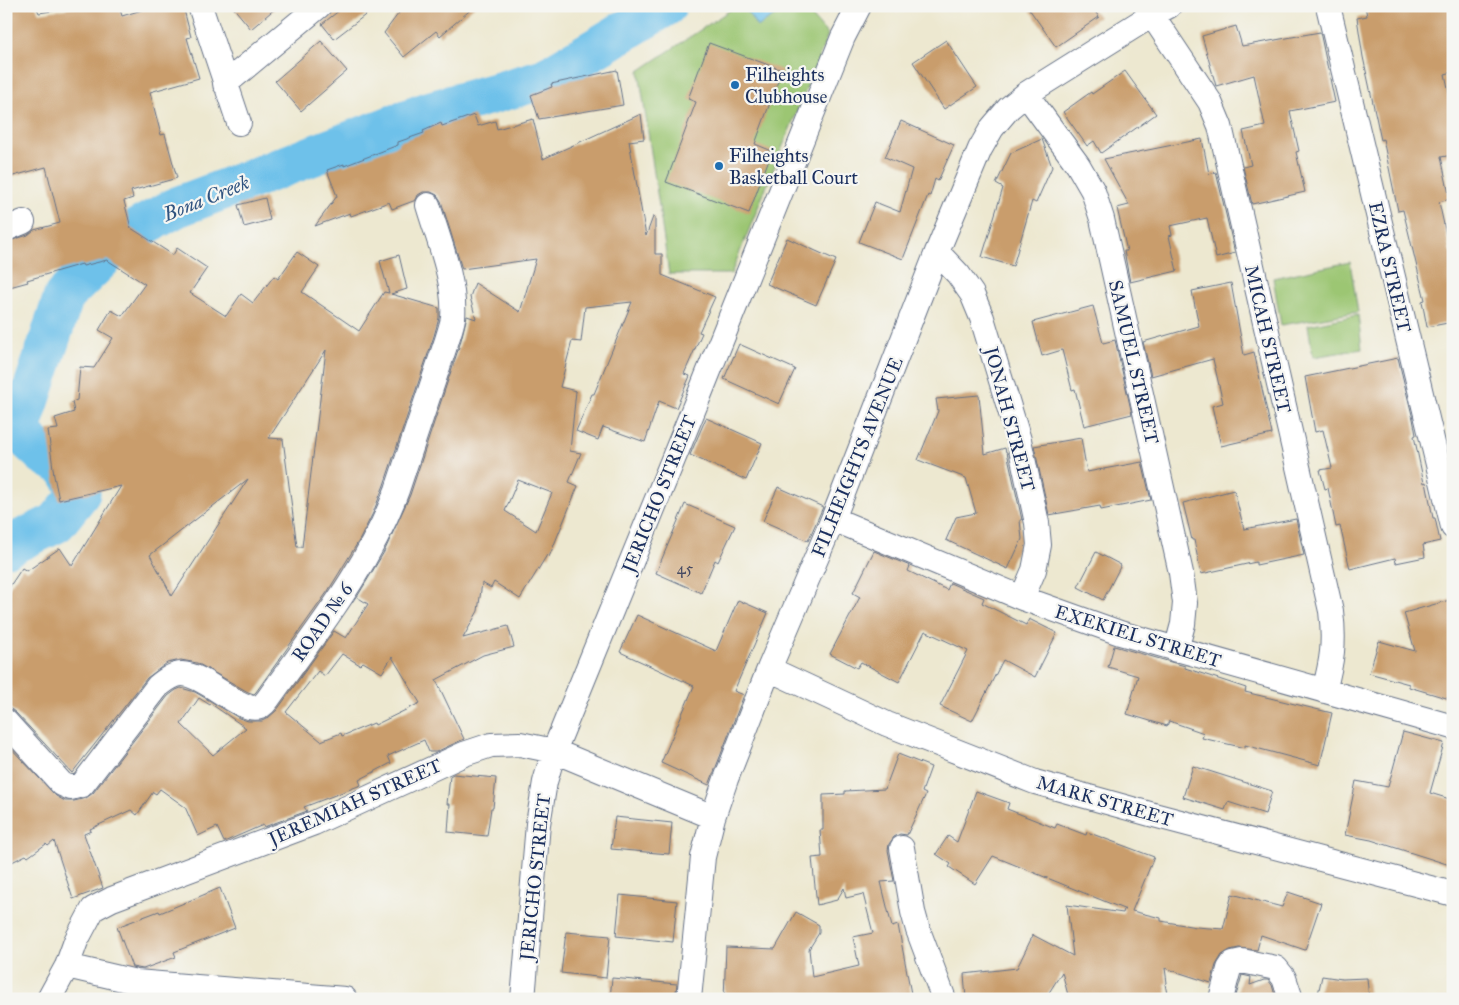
<svg xmlns="http://www.w3.org/2000/svg" width="1459" height="1005" font-family="'IM FELL Great Primer',serif">
  <rect width="100%" height="100%" fill="#f6f6f2"/>
  <filter id="ink" filterUnits="userSpaceOnUse"><feTurbulence type="fractalNoise" baseFrequency=".02" numOctaves="2"/><feDisplacementMap in="SourceGraphic" scale="10" xChannelSelector="R" yChannelSelector="G"/><feConvolveMatrix kernelMatrix="1 2 1 2 8 2 1 2 1" color-interpolation-filters="sRGB"/></filter>
  <filter id="wash" filterUnits="userSpaceOnUse"><feTurbulence type="fractalNoise" baseFrequency=".0096" numOctaves="4" result="noise"/><feDisplacementMap in="SourceGraphic" scale="20" xChannelSelector="R" yChannelSelector="G"/><feGaussianBlur stdDeviation="1.12" result="paint"/><feColorMatrix in="noise" values="0 0 0 0 0 0 0 0 0 0 0 0 0 0 0 0 0 1.4 0 .05"/><feComposite in="paint" operator="in"/></filter>
  <g filter="url(#wash)">
    <rect width="100%" height="100%" fill="#ede8d0"/>
    <path fill="#9cc673" stroke="#5c7a68" d="M 736,6 L 803,6 L 828,35 L 731,274 L 669,274 L 639,71 Z
      M 1350,262 L 1358,312 L 1281,325 L 1273,278 Z
      M 1358,315 L 1362,349 L 1313,357 L 1308,325 Z"/>
    <path fill="#6ec1ea" stroke="#4478a4" d="M 744,6 L 790,6 L 757,27 Z"/>
    <g fill="none" stroke-linecap="round" stroke-linejoin="round">
      <path stroke="#6ec1ea" stroke-width="41" d="M 6,547 L 56,523 L 80,493 L 65,467 L 44,455 L 19,432 L 64,296 L 126,235 L 177,207 L 428,112 L 544,79 L 666,6"/>
    </g>
    <g id="blocks">
      <path fill="#c99d6c" fill-rule="evenodd" d="M 6,6 L 36,6 L 39,13 L 83,6 L 119,6 L 122,16 L 155,6 L 183,6 L 191,37 L 187,38 L 199,78 L 150,92 L 161,135 L 165,134 L 177,178 L 131,191 L 133,198 L 124,201 L 131,228 L 173,255 L 177,248 L 207,268 L 190,293 L 226,316 L 241,294 L 253,303 L 274,276 L 278,279 L 297,252 L 319,267 L 302,292 L 359,331 L 384,292 L 389,293 L 380,261 L 399,255 L 407,289 L 391,294 L 439,308 L 439,318 L 434,336 L 384,485 L 373,513 L 360,539 L 328,591 L 256,692 L 254,694 L 248,692 L 197,663 L 181,660 L 167,663 L 147,678 L 72,773 L 16,713 L 11,709 L 6,709 L 6,592 L 22,568 L 27,571 L 60,548 L 72,566 L 121,486 L 59,500 L 54,476 L 48,430 L 58,429 L 55,418 L 74,412 L 72,402 L 77,400 L 80,367 L 94,368 L 113,338 L 99,330 L 111,310 L 122,316 L 145,284 L 107,260 L 83,266 L 82,264 L 27,280 L 28,282 L 6,288 L 6,242 L 28,235 L 34,230 L 60,223 L 46,167 L 6,178 ZM 326,350 L 302,547 L 297,547 L 283,439 L 269,438 ZM 248,479 L 172,596 L 150,555 Z
        M 232,6 L 278,6 L 251,29 Z
        M 345,6 L 377,6 L 334,39 L 322,24 Z
        M 404,6 L 475,6 L 440,36 L 436,31 L 404,57 L 384,33 Z
        M 1027,6 L 1091,6 L 1099,17 L 1056,47 Z
        M 1365,6 L 1453,6 L 1453,72 L 1445,74 L 1453,111 L 1453,155 L 1441,157 L 1450,199 L 1439,202 L 1450,252 L 1453,251 L 1453,322 L 1427,327 L 1422,301 L 1425,300 L 1403,210 L 1398,211 L 1383,139 L 1381,140 L 1363,57 L 1357,18 L 1367,16 Z
        M 1236,26 L 1242,46 L 1320,32 L 1335,102 L 1290,111 L 1299,151 L 1296,152 L 1305,192 L 1252,204 L 1243,167 L 1251,165 L 1243,131 L 1265,126 L 1254,75 L 1216,86 L 1202,36 Z
        M 946,40 L 977,87 L 944,109 L 913,62 Z
        M 321,41 L 347,71 L 301,111 L 275,81 Z
        M 709,43 L 782,70 L 755,144 L 772,151 L 749,213 L 666,182 L 696,102 L 688,99 Z
        M 617,70 L 623,105 L 539,119 L 531,95 L 552,87 L 551,84 Z
        M 1125,71 L 1156,114 L 1101,153 L 1094,141 L 1087,146 L 1063,112 L 1091,92 L 1092,94 Z
        M 641,114 L 644,139 L 629,141 L 646,236 L 653,217 L 655,217 L 655,254 L 662,254 L 662,275 L 715,297 L 699,332 L 702,333 L 684,374 L 690,376 L 676,408 L 659,401 L 645,442 L 603,427 L 598,440 L 576,431 L 592,394 L 594,394 L 632,302 L 585,307 L 581,342 L 572,341 L 560,387 L 576,391 L 570,451 L 581,453 L 569,482 L 578,486 L 549,557 L 547,555 L 520,599 L 494,582 L 491,588 L 482,583 L 478,611 L 463,638 L 508,626 L 514,647 L 483,655 L 436,680 L 464,739 L 436,752 L 429,752 L 424,740 L 388,756 L 391,763 L 359,780 L 361,785 L 304,807 L 307,811 L 264,827 L 263,825 L 224,842 L 217,827 L 198,836 L 185,807 L 160,789 L 156,794 L 153,792 L 137,815 L 131,810 L 90,829 L 91,831 L 84,834 L 103,888 L 73,899 L 54,841 L 48,846 L 46,844 L 28,857 L 26,855 L 6,865 L 6,743 L 56,796 L 65,801 L 74,801 L 86,798 L 93,793 L 168,696 L 176,690 L 181,688 L 195,692 L 239,718 L 248,721 L 262,721 L 268,718 L 277,710 L 334,631 L 346,638 L 368,604 L 357,597 L 384,552 L 410,495 L 460,344 L 467,316 L 476,319 L 470,297 L 475,283 L 520,312 L 536,259 L 462,269 L 441,201 L 437,195 L 431,192 L 423,192 L 418,195 L 416,200 L 392,209 L 389,202 L 351,216 L 350,213 L 315,226 L 337,196 L 327,170 L 344,164 L 344,166 L 398,145 L 398,142 L 424,133 L 423,131 L 441,123 L 442,126 L 474,115 L 478,126 L 495,121 L 497,129 L 533,119 L 543,159 ZM 518,480 L 552,493 L 536,531 L 505,511 ZM 342,654 L 360,665 L 363,662 L 382,673 L 392,657 L 420,703 L 375,725 L 374,723 L 342,736 L 341,733 L 321,741 L 286,712 L 318,671 L 325,676 ZM 199,698 L 210,705 L 211,704 L 246,728 L 213,755 L 181,724 Z
        M 901,121 L 954,145 L 938,181 L 935,179 L 930,196 L 928,195 L 903,259 L 859,242 L 875,202 L 900,212 L 912,169 L 885,157 Z
        M 1042,139 L 1052,167 L 1036,203 L 1032,201 L 1013,266 L 982,257 L 1003,188 L 996,184 L 1011,153 Z
        M 1202,139 L 1209,174 L 1216,172 L 1235,253 L 1216,258 L 1207,218 L 1170,226 L 1172,235 L 1169,236 L 1177,271 L 1130,282 L 1124,251 L 1127,251 L 1117,208 L 1129,205 L 1104,159 Z
        M 265,198 L 270,220 L 244,227 L 238,205 Z
        M 787,238 L 836,260 L 816,305 L 767,284 Z
        M 1231,283 L 1244,355 L 1254,352 L 1272,434 L 1221,446 L 1212,406 L 1223,403 L 1213,359 L 1151,376 L 1143,342 L 1199,326 L 1192,291 Z
        M 1093,306 L 1103,343 L 1115,340 L 1132,414 L 1084,426 L 1075,389 L 1072,390 L 1062,350 L 1042,356 L 1033,322 Z
        M 739,344 L 795,369 L 779,404 L 724,379 Z
        M 1398,358 L 1413,419 L 1416,435 L 1414,436 L 1424,483 L 1426,482 L 1433,518 L 1435,518 L 1440,541 L 1423,545 L 1425,557 L 1396,563 L 1395,558 L 1350,569 L 1340,526 L 1336,527 L 1328,488 L 1325,489 L 1320,470 L 1332,468 L 1323,430 L 1315,432 L 1305,377 Z
        M 979,395 L 985,454 L 1005,448 L 1006,452 L 1007,452 L 1022,520 L 1020,520 L 1022,539 L 1008,569 L 946,540 L 956,517 L 976,513 L 966,478 L 918,460 L 938,411 L 936,399 Z
        M 706,418 L 762,443 L 746,480 L 690,455 Z
        M 1081,438 L 1087,472 L 1142,462 L 1151,500 L 1101,510 L 1100,506 L 1049,515 L 1034,446 Z
        M 778,487 L 823,507 L 808,541 L 763,521 Z
        M 1234,490 L 1244,529 L 1296,519 L 1304,555 L 1256,565 L 1256,562 L 1201,574 L 1194,540 L 1192,540 L 1183,503 Z
        M 685,504 L 735,526 L 718,562 L 715,560 L 701,593 L 656,573 Z
        M 874,551 L 910,566 L 908,571 L 947,590 L 950,583 L 984,598 L 982,603 L 1026,625 L 1029,619 L 1057,633 L 1035,677 L 1003,660 L 972,721 L 940,706 L 968,651 L 925,631 L 899,682 L 861,662 L 857,668 L 830,654 L 860,597 L 853,593 Z
        M 1096,552 L 1121,565 L 1103,600 L 1078,587 Z
        M 1453,599 L 1453,700 L 1409,687 L 1409,684 L 1369,673 L 1379,641 L 1415,651 L 1404,613 Z
        M 738,600 L 768,613 L 734,691 L 744,695 L 709,785 L 661,763 L 694,686 L 620,652 L 637,615 L 716,651 Z
        M 1114,646 L 1185,666 L 1185,668 L 1246,688 L 1245,692 L 1332,713 L 1320,765 L 1245,745 L 1245,748 L 1202,738 L 1204,733 L 1169,721 L 1167,726 L 1127,714 L 1138,676 L 1108,667 Z
        M 1403,732 L 1444,743 L 1430,793 L 1453,800 L 1447,820 L 1453,822 L 1453,866 L 1371,840 L 1345,835 L 1356,781 L 1388,787 Z
        M 898,754 L 931,767 L 922,792 L 926,794 L 907,835 L 900,834 L 894,837 L 889,844 L 888,850 L 894,881 L 881,882 L 892,927 L 898,925 L 912,999 L 724,999 L 726,947 L 775,949 L 796,912 L 819,925 L 819,933 L 809,949 L 812,977 L 859,966 L 853,937 L 873,933 L 863,894 L 846,898 L 844,888 L 837,900 L 817,905 L 812,858 L 822,857 L 820,830 L 823,830 L 823,795 L 845,794 L 845,791 L 885,789 Z
        M 1193,766 L 1272,791 L 1265,814 L 1228,802 L 1225,810 L 1183,797 Z
        M 453,774 L 496,778 L 493,808 L 491,808 L 487,836 L 448,832 L 450,804 L 447,804 L 450,776 Z
        M 976,791 L 1009,803 L 1007,809 L 1055,828 L 1057,824 L 1086,835 L 1087,832 L 1154,857 L 1132,911 L 1161,918 L 1161,921 L 1196,927 L 1223,929 L 1232,894 L 1282,907 L 1288,892 L 1321,903 L 1305,950 L 1261,935 L 1257,950 L 1239,948 L 1230,950 L 1222,955 L 1216,965 L 1211,983 L 1165,968 L 1167,983 L 1165,984 L 1167,994 L 1142,999 L 1069,999 L 1062,972 L 1045,999 L 966,999 L 964,974 L 1017,968 L 1033,935 L 1073,956 L 1067,905 L 1123,913 L 1124,909 L 1126,910 L 993,856 L 975,884 L 949,867 L 951,864 L 936,854 L 948,836 L 957,842 Z
        M 615,817 L 672,823 L 669,854 L 611,849 Z
        M 220,888 L 235,928 L 174,952 L 176,957 L 143,969 L 132,967 L 117,927 L 159,911 L 160,913 Z
        M 620,895 L 677,901 L 673,942 L 616,936 Z
        M 566,932 L 610,936 L 606,978 L 561,973 Z
        M 1242,975 L 1251,977 L 1250,985 L 1264,980 L 1268,980 L 1272,985 L 1276,999 L 1235,999 Z
        M 1322,976 L 1342,979 L 1367,978 L 1369,999 L 1342,999 L 1318,994 Z
        M 612,978 L 677,984 L 675,999 L 610,999 Z"/>
    </g>
  </g>
  <g filter="url(#ink)">
    <use href="#blocks" fill-opacity="0" stroke="#647086" stroke-width="1"/>
    <g fill="none" stroke-linecap="round" stroke-linejoin="round">
      <g stroke="#647086" stroke-width="26">
        <path id="minor" d="M 200,6 L 239,123
          M 1146,6 L 1210,102 L 1220,126 L 1331,611 C 1335,643 1332,661 1324,691
          M 1328,6 L 1453,527
          M 225,84 L 319,6
          M 1026,94 L 1078,165 L 1093,191 L 1102,219 L 1181,573 L 1185,603 L 1183,624 L 1176,650
          M 6,229 L 23,222
          M 937,252 L 958,274 L 972,294 L 982,318 L 1019,440 L 1037,523 L 1039,545 L 1034,570 L 1022,598
          M 833,519 L 1022,598 L 1120,633 L 1453,727
          M 769,669 L 887,724 L 1035,782 L 1150,814 L 1453,894
          M 6,722 L 62,784 L 71,788 L 82,785 L 158,686 C 166,680 173,674 182,674 C 205,674 241,714 260,707 C 263,705 266,702 268,699 C 315,633 369,567 397,490 L 447,340 C 449,333 452,325 453,318 C 456,282 438,239 428,205
          M 902,848 L 913,912 L 918,930 L 944,999
          M 67,966 L 136,982 L 345,999
          M 49,999 L 67,966 L 76,941 L 93,909 L 112,899 L 314,823 L 464,754 L 491,745 L 520,744 L 554,751 L 713,817
          M 523,999 L 538,824 L 545,782 L 554,751 L 699,396 L 843,37 L 859,6
          M 689,999 L 703,857 L 713,817 L 726,779 L 769,669 L 833,519 L 937,252 L 980,149 L 992,128 L 1009,108 L 1026,94 L 1152,15 L 1169,6
          M 1221,999 L 1229,969 L 1233,963 L 1242,961 L 1276,968 L 1284,978 L 1291,999"/>
      </g>
      <use href="#minor" stroke="#fff" stroke-width="24"/>
    </g>
  </g>
  <g fill="#1f6fb2" stroke="#f6f6f2" stroke-width="2">
    <circle cx="735" cy="85" r="5"/>
    <circle cx="719" cy="166" r="5"/>
  </g>
  <g text-anchor="middle" dominant-baseline="central" stroke-width="4.5" stroke-linejoin="round" paint-order="stroke">
    <g font-size="16" fill="#464a62">
      <text x="685" y="568">45</text>
    </g>
    <g font-size="19" fill="#1b2f5e" stroke="#f6f6f2" text-anchor="start">
      <text x="745" y="74">Filheights<tspan x="745" dy="22">Clubhouse</tspan></text>
      <text x="729" y="155">Filheights<tspan x="729" dy="22">Basketball Court</tspan></text>
    </g>
    <g font-size="19" fill="#1b2f5e" stroke="#f6f6f2">
      <text transform="translate(1390 267) rotate(77)">EZRA STREET</text>
      <text transform="translate(1268 339) rotate(77)">MICAH STREET</text>
      <text transform="translate(1134 362) rotate(77)">SAMUEL STREET</text>
      <text transform="translate(1010 419) rotate(75)">JONAH STREET</text>
      <text transform="translate(857 457) rotate(-68)">FILHEIGHTS AVENUE</text>
      <text transform="translate(659 494) rotate(-68)">JERICHO STREET</text>
      <text transform="translate(322 622) rotate(-55)">ROAD № 6</text>
      <text transform="translate(1138 636) rotate(17)">EXEKIEL STREET</text>
      <text transform="translate(1105 801) rotate(16)">MARK STREET</text>
      <text transform="translate(355 802) rotate(-24)">JEREMIAH STREET</text>
      <text transform="translate(535 877) rotate(-84)">JERICHO STREET</text>
    </g>
    <g font-size="20" font-style="italic" fill="#305481" stroke="#f6f6f2">
      <text transform="translate(206 198) rotate(-22)">Bona Creek</text>
    </g>
  </g>
  <rect width="1459" height="1005" fill="none" stroke="#f6f6f2" stroke-width="25"/>
</svg>
